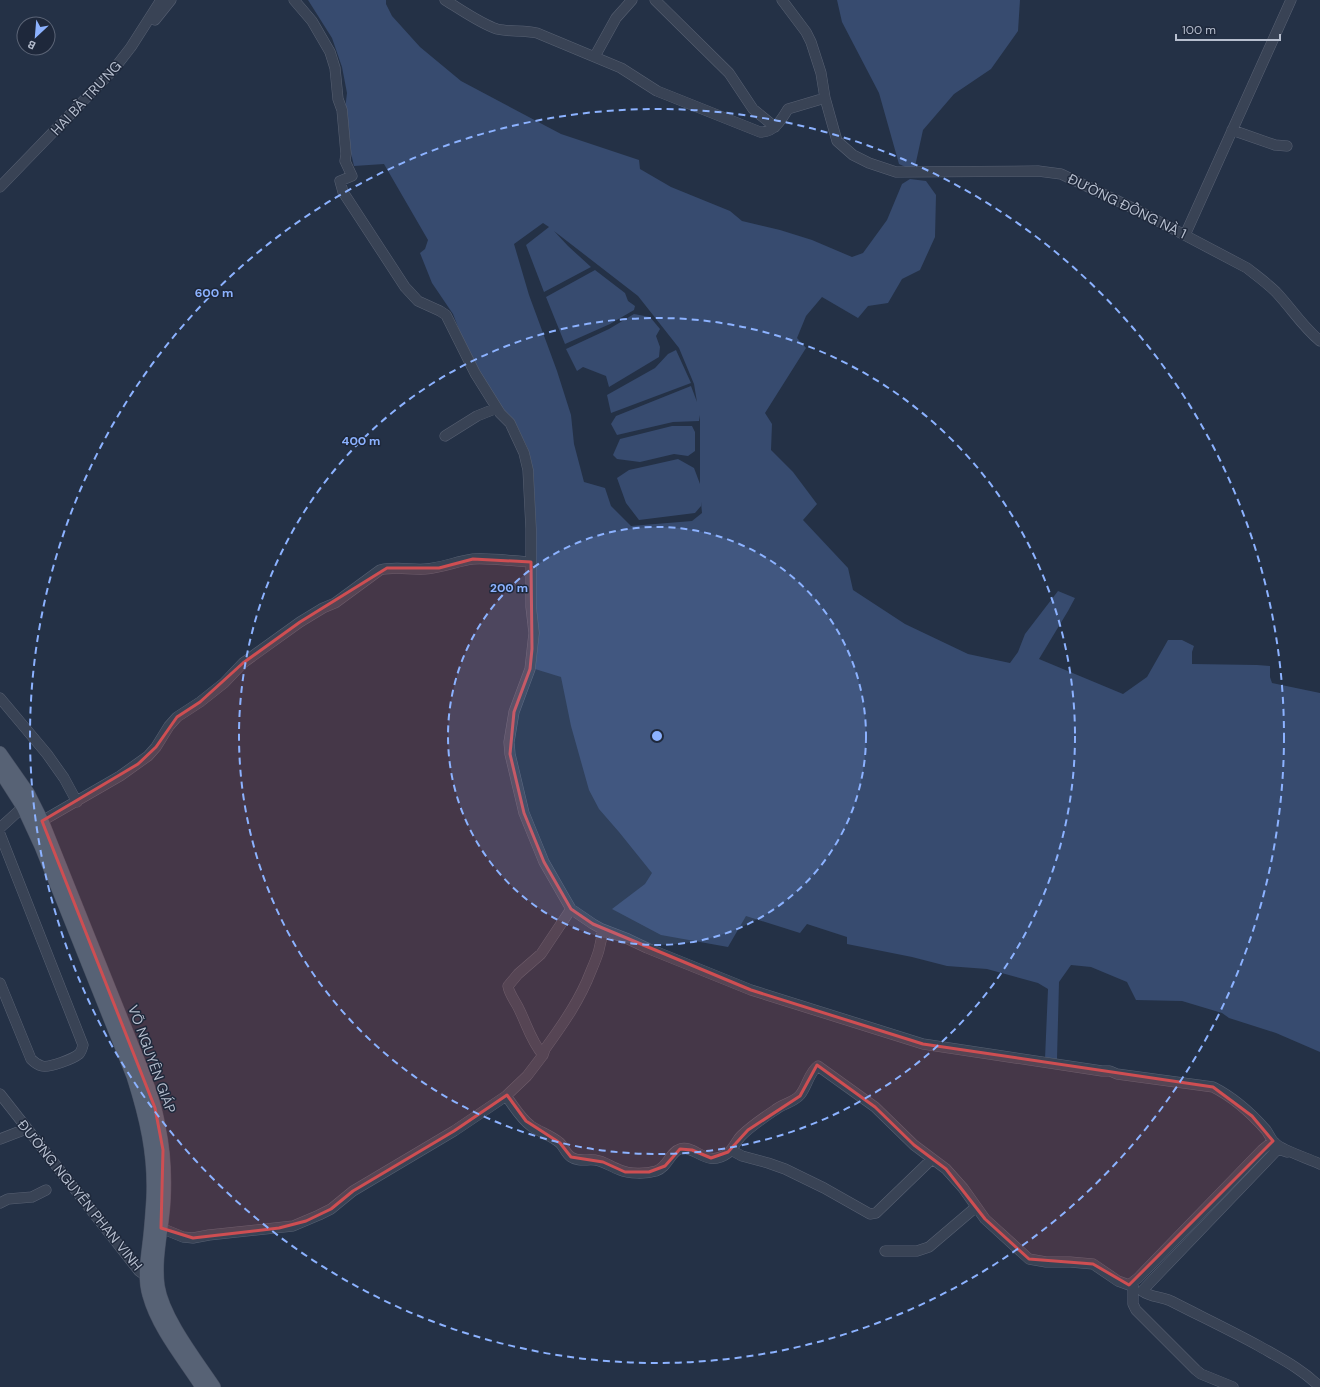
<svg xmlns="http://www.w3.org/2000/svg" width="1320" height="1387" font-family="'DM Sans',sans-serif">
  <rect width="100%" height="100%" fill="#243146"/>
  <path fill="#374b6f" fill-rule="evenodd" d="M 308,0 L 386,0 L 386,4 L 392,16 L 420,47 L 461,81 L 561,134 L 639,160 L 640,169 L 671,187 L 730,211 L 742,221 L 780,230 L 812,240 L 852,257 L 863,253 L 887,220 L 902,184 L 910,179 L 926,181 L 936,195 L 935,237 L 920,270 L 902,279 L 888,303 L 868,306 L 858,318 L 822,297 L 806,316 L 797,338 L 806,348 L 765,413 L 772,424 L 771,450 L 793,472 L 817,504 L 803,520 L 848,568 L 853,590 L 905,624 L 968,654 L 1010,663 L 1018,652 L 1025,634 L 1058,591 L 1075,598 L 1068,611 L 1039,659 L 1123,694 L 1147,677 L 1168,640 L 1182,640 L 1194,646 L 1192,652 L 1192,664 L 1257,665 L 1270,666 L 1270,677 L 1272,683 L 1320,693 L 1320,1052 L 1276,1033 L 1229,1018 L 1222,1013 L 1182,1001 L 1136,1000 L 1127,982 L 1091,967 L 1071,965 L 1059,982 L 1057,1059 L 1045,1059 L 1048,989 L 1038,983 L 987,969 L 947,966 L 912,957 L 847,944 L 847,937 L 807,924 L 800,933 L 746,916 L 728,947 L 661,935 L 612,909 L 645,884 L 652,873 L 619,832 L 599,809 L 589,790 L 571,726 L 561,677 L 535,669 L 532,468 L 528,449 L 517,426 L 487,388 L 460,332 L 453,314 L 432,283 L 420,253 L 425,249 L 428,240 L 384,164 L 354,166 L 347,136 L 344,118 L 347,93 L 342,67 L 332,38 ZM 543,223 L 549,227 L 526,245 L 544,292 L 591,267 L 568,246 L 554,231 L 638,296 L 679,348 L 694,384 L 697,402 L 691,386 L 616,416 L 611,424 L 617,435 L 673,422 L 699,421 L 700,415 L 700,484 L 694,468 L 678,459 L 629,470 L 617,478 L 626,503 L 639,520 L 695,513 L 701,506 L 701,502 L 702,513 L 692,521 L 631,526 L 611,506 L 605,488 L 584,482 L 574,444 L 571,415 L 557,371 L 529,295 L 514,244 Z
    M 837,0 L 1020,0 L 1018,31 L 991,69 L 954,94 L 923,130 L 914,171 L 899,164 L 879,93 L 842,22 Z
    M 595,270 L 625,293 L 628,301 L 635,306 L 634,310 L 610,324 L 565,344 L 546,297 Z
    M 634,314 L 650,317 L 660,329 L 656,336 L 660,347 L 659,357 L 609,387 L 606,376 L 583,367 L 577,371 L 566,349 L 609,329 Z
    M 676,350 L 691,383 L 611,413 L 607,395 L 655,368 L 668,354 Z
    M 672,426 L 692,426 L 695,432 L 695,451 L 688,456 L 674,454 L 640,462 L 617,459 L 613,455 L 620,439 Z"/>
  <g fill="none" stroke-linecap="round" stroke-linejoin="round">
    <g stroke="#586173" stroke-width="11">
      <path id="minor" d="M 294,0 L 312,21 L 330,52 L 335,68 L 338,99 L 342,110 L 346,154 L 345,161 L 352,176 L 340,181 L 343,192 L 405,287 L 418,301 L 440,311 L 446,315 L 475,373 L 500,413 L 510,423 L 524,453 L 528,470 L 531,529 L 531,607 L 534,633 L 530,669 L 514,712 L 509,742 L 510,754 L 524,813 L 544,862 L 571,909 L 593,924 L 602,929 L 628,939 L 647,948 L 751,990 L 923,1044 L 1102,1071 L 1110,1071 L 1117,1074 L 1213,1087 C 1233,1097 1251,1113 1266,1130 C 1269,1134 1271,1140 1275,1143 C 1281,1150 1310,1159 1320,1164
        M 445,0 C 460,9 481,24 497,29 C 508,32 524,30 537,33 L 621,68 L 657,91 L 760,132 C 774,133 782,119 788,109 L 825,98
        M 655,0 L 729,73 L 753,109 L 775,127
        M 782,0 L 806,32 L 811,42 L 821,73 L 825,98 L 837,141 L 853,155 L 869,163 L 896,172 L 1038,171 L 1061,174 L 1139,211 L 1247,268 C 1257,276 1267,283 1276,292 C 1292,309 1302,326 1320,341
        M 155,20 L 171,0
        M 595,56 L 616,18 L 632,0
        M 1232,130 L 1275,145 L 1287,146
        M 0,187 L 114,69 L 131,47 L 161,0
        M 1185,235 L 1291,0
        M 445,436 L 477,416 L 497,408
        M 0,698 L 47,754 L 64,778 L 77,802
        M 42,821 L 120,776 L 148,756 L 156,747 L 169,726 L 177,717 L 200,702 L 224,683 L 243,663 L 300,622 L 323,608 L 335,603 L 380,570 C 395,566 410,570 425,569 C 442,568 457,561 473,559 C 492,558 512,561 531,562
        M 0,828 L 23,807
        M 0,834 L 83,1045 C 82,1049 81,1052 79,1054 C 73,1059 49,1068 42,1066 C 38,1065 34,1062 31,1059 L 0,983
        M 543,1055 C 531,1041 527,1025 519,1009 C 516,1002 509,994 508,986 L 518,974 L 541,954 L 571,909
        M 0,1094 L 139,1271 L 146,1276
        M 506,1096 C 514,1106 520,1118 531,1126 C 540,1132 552,1136 560,1143 C 564,1147 566,1154 571,1157 C 578,1162 587,1159 595,1160 C 604,1161 611,1167 620,1170 C 629,1174 646,1174 656,1171 C 668,1167 670,1152 680,1149 C 695,1144 706,1169 728,1153 C 734,1148 736,1141 741,1136 C 751,1126 763,1118 775,1110 C 783,1104 794,1102 800,1095 C 807,1087 809,1072 818,1066 L 875,1107 L 914,1145 L 946,1169 L 963,1188 L 985,1219 L 1029,1259 L 1046,1262 L 1070,1262 L 1093,1264 L 1118,1281 L 1129,1285 L 1138,1278 L 1262,1150 L 1273,1141
        M 0,1139 L 26,1129
        M 731,1150 L 742,1156 L 768,1163 L 785,1169 L 824,1188 L 870,1214 L 876,1213 L 932,1159
        M 1287,1152 L 1278,1149 L 1142,1291 C 1152,1298 1160,1296 1171,1301 C 1200,1316 1230,1330 1259,1346 C 1280,1358 1302,1369 1320,1387
        M 0,1203 L 8,1199 L 32,1197 L 46,1190
        M 161,1228 L 183,1237 L 193,1238 L 209,1235 L 293,1226 L 319,1215 L 331,1209 L 353,1191 L 454,1131 L 506,1096 L 527,1076 L 543,1055 L 545,1049 C 563,1024 580,1000 591,971 C 597,957 602,945 602,929
        M 885,1251 L 917,1251 L 929,1247 L 976,1207
        M 1133,1283 L 1133,1304 L 1136,1310 L 1196,1370 L 1201,1374 L 1233,1387"/>
    </g>
    <g stroke="#434c5f" stroke-width="14">
      <path id="major" d="M 0,753 L 28,793 L 42,821 L 142,1070 C 149,1089 156,1108 159,1128 C 164,1151 165,1175 164,1198 C 163,1227 154,1257 158,1286 C 163,1318 196,1360 214,1387
        M 0,771 L 23,807 L 41,846 L 133,1076 C 146,1117 155,1154 153,1198 C 152,1213 151,1229 149,1244 C 147,1261 144,1278 149,1295 C 158,1328 184,1359 202,1387"/>
    </g>
    <use href="#minor" stroke="#394355" stroke-width="10"/>
    <use href="#major" stroke="#576275" stroke-width="13"/>
  </g>
  <path fill="#ce4e52" fill-opacity="0.2" stroke="#ce4e52" stroke-width="3" stroke-linejoin="round" d="M 473,559 L 531,562 L 532,649 L 530,669 L 514,712 L 510,754 L 524,813 L 544,862 L 571,909 L 593,924 L 751,990 L 923,1044 L 1213,1087 L 1252,1116 L 1273,1141 L 1129,1285 L 1093,1264 L 1029,1259 L 985,1219 L 946,1169 L 914,1145 L 875,1107 L 817,1065 L 800,1096 L 748,1130 L 728,1152 L 711,1158 L 692,1150 L 680,1149 L 665,1166 L 649,1172 L 625,1172 L 603,1162 L 571,1157 L 560,1143 L 526,1121 L 507,1095 L 454,1131 L 353,1191 L 331,1209 L 306,1221 L 279,1228 L 193,1238 L 161,1228 L 163,1150 L 155,1108 L 42,821 L 138,764 L 156,747 L 177,717 L 200,702 L 243,663 L 300,622 L 387,568 L 439,568 Z"/>
  <circle cx="657" cy="736" r="209" fill="#8cb2ff" fill-opacity=".12"/>
  <g fill="none" stroke="#8cb2ff" stroke-width="2" stroke-dasharray="7 5">
    <circle cx="657" cy="736" r="209"/>
    <circle cx="657" cy="736" r="418"/>
    <circle cx="657" cy="736" r="627"/>
  </g>
  <g text-anchor="middle" dominant-baseline="central" stroke-width="3" stroke-linejoin="round" paint-order="stroke">
    <g font-size="14" fill="#b7bfcf" stroke="#1e283b">
      <text transform="translate(86 98) rotate(-47)">HAI BÀ TRƯNG</text>
      <text transform="translate(1127 206) rotate(26)">ĐƯỜNG ĐỒNG NÀ 1</text>
      <text transform="translate(152 1059) rotate(70)">VÕ NGUYÊN GIÁP</text>
      <text transform="translate(80 1195) rotate(51)">ĐƯỜNG NGUYỄN PHAN VINH</text>
    </g>
  </g>
  <circle cx="657" cy="736" r="6" fill="#8cb2ff" stroke="#1e283b" stroke-width="2"/>
  <g font-size="12" text-anchor="middle" font-weight="bold" fill="#8cb2ff" stroke="#1e283b" stroke-width="3" stroke-linejoin="round" paint-order="stroke">
    <text x="214" y="297">600 m</text>
    <text x="361" y="445">400 m</text>
    <text x="509" y="592">200 m</text>
  </g>
  <g transform="translate(36 36) rotate(206)"><circle r="19" fill="#1e283b" stroke="#5b6476"/>
  <path d="M0-3L7 15L0 10L-7 15Z" fill="#8cb2ff"/>
  <text y="-6" font-size="11" font-weight="bold" text-anchor="middle" fill="#b7bfcf">B</text>
  </g>
  <path d="M1176 34v6h104v-6" fill="none" stroke="#b7bfcf" stroke-width="2"/>
  <text x="1182" y="34" font-size="12" fill="#b7bfcf" stroke="#1e283b" stroke-width="3" paint-order="stroke">100 m</text>
</svg>
